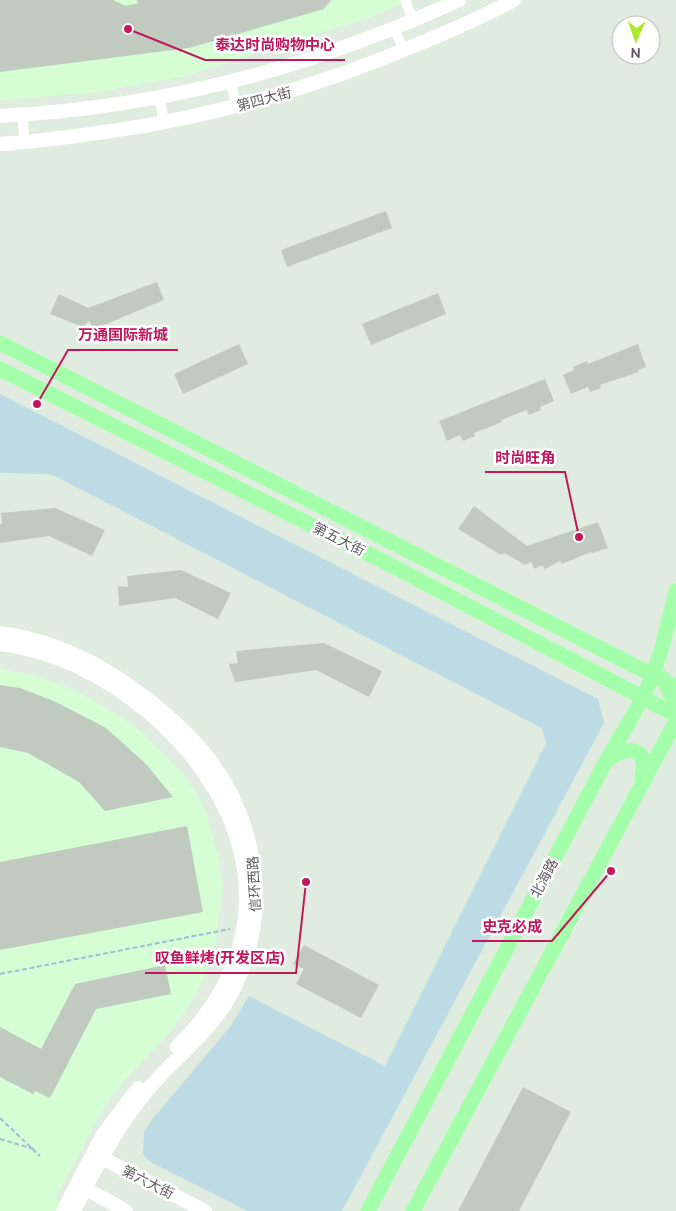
<svg xmlns="http://www.w3.org/2000/svg" width="676" height="1211" font-family="Ubuntu,'Noto Sans SC',sans-serif">
  <rect width="100%" height="100%" fill="#e1ece1"/>
  <path fill="#d5fed5" d="M 0,0 L 412,0 L 373,16 L 186,76 L 97,92 L 0,100 Z
    M 0,669 L 34,675 L 78,692 L 120,716 L 142,732 L 180,771 L 193,788 L 205,810 L 219,860 L 223,890 L 216,939 L 207,971 L 197,993 L 173,1029 L 123,1082 L 106,1104 L 55,1198 L 81,1211 L 0,1211 Z"/>
  <path fill="#bddbe5" d="M 0,394 L 598,699 L 604,723 L 342,1211 L 247,1211 L 149,1161 L 143,1154 L 144,1132 L 150,1122 L 230,1027 L 249,996 L 385,1066 L 546,743 L 542,728 L 57,477 L 48,474 L 0,473 Z"/>
  <path fill="#c0cabf" d="M 0,0 L 113,0 L 126,6 L 138,3 L 137,0 L 331,0 L 324,9 L 189,48 L 0,72 Z
    M 386,211 L 392,228 L 287,267 L 281,250 Z
    M 157,282 L 164,300 L 94,329 L 89,321 L 83,327 L 50,314 L 59,294 L 88,308 Z
    M 438,293 L 446,314 L 371,345 L 362,324 Z
    M 239,344 L 248,364 L 183,394 L 174,374 Z
    M 638,344 L 646,367 L 638,370 L 639,372 L 600,385 L 601,388 L 590,392 L 588,387 L 571,394 L 563,375 L 574,370 L 573,367 L 587,361 L 588,364 Z
    M 545,379 L 554,401 L 540,407 L 541,410 L 529,415 L 527,410 L 501,420 L 502,422 L 474,433 L 475,436 L 463,441 L 460,435 L 447,441 L 439,421 Z
    M 474,506 L 527,546 L 598,522 L 608,548 L 592,553 L 591,552 L 562,564 L 560,561 L 545,569 L 542,565 L 535,569 L 531,562 L 525,565 L 505,553 L 501,555 L 458,529 Z
    M 55,508 L 105,530 L 92,556 L 49,536 L 0,543 L 0,524 L 2,524 L 1,513 Z
    M 181,570 L 231,593 L 218,619 L 175,598 L 119,606 L 118,586 L 128,587 L 127,576 Z
    M 324,643 L 382,671 L 369,697 L 316,670 L 235,682 L 229,664 L 238,663 L 236,651 Z
    M 0,685 L 20,688 L 56,702 L 106,728 L 146,764 L 173,797 L 105,811 L 79,782 L 28,753 L 0,747 Z
    M 187,826 L 203,912 L 0,950 L 0,862 Z
    M 304,945 L 379,985 L 361,1018 L 296,984 L 304,969 L 293,964 Z
    M 165,965 L 171,994 L 96,1009 L 50,1098 L 35,1091 L 33,1094 L 0,1077 L 0,1027 L 41,1049 L 75,984 Z
    M 523,1087 L 571,1112 L 519,1211 L 458,1211 Z"/>
  <g fill="none" stroke-linecap="round" stroke-linejoin="round">
    <path stroke="#a0bbd6" stroke-width="2" stroke-dasharray="5 2.5" stroke-linecap="butt" d="M 0,974 L 230,929
      M 0,1118 L 40,1156
      M 0,1139 L 34,1149"/>
    <path stroke="#fff" stroke-width="10" d="M 405,0 L 413,20
      M 394,28 L 404,51
      M 230,81 L 237,107
      M 159,97 L 164,122
      M 22,115 L 25,142"/>
    <path stroke="#fff" stroke-width="14" d="M 0,116 C 159,108 315,67 459,0
      M 0,144 C 35,142 70,137 105,132 C 217,116 324,85 428,40 C 457,28 486,15 514,0
      M 0,633 C 74,643 139,685 190,737 C 259,807 278,918 226,1003 C 208,1031 184,1051 161,1075 C 124,1114 98,1162 74,1211
      M 0,644 C 56,651 106,677 149,713 C 258,806 286,940 177,1047
      M 94,1154 L 205,1211
      M 79,1185 L 126,1211
      M 63,1211 L 102,1136 L 138,1088"/>
    <path stroke="#a3ffaa" stroke-width="15" d="M 0,343 L 676,687
      M 0,369 L 377,558 L 676,715
      M 663,678 L 670,694 L 676,701
      M 606,761 C 629,744 649,746 642,779
      M 368,1211 L 605,763 L 643,698 L 653,675 L 663,644 L 676,591
      M 413,1211 L 676,721"/>
  </g>
  <g text-anchor="middle" dominant-baseline="central" stroke-width="5" stroke-linejoin="round" paint-order="stroke">
    <g font-size="14" fill="#605962" stroke="#fff">
      <text transform="translate(264 99) rotate(-15)">第四大街</text>
      <text transform="translate(339 539) rotate(27)">第五大街</text>
      <text transform="translate(544 878) rotate(-62)">北海路</text>
      <text transform="translate(254 884) rotate(-93)">信环西路</text>
      <text transform="translate(148 1182) rotate(27)">第六大街</text>
    </g>
  </g>
  <path fill="none" stroke="#c2185b" stroke-width="2" d="M128 29L205 60H345M37 404L68 350H178M579 537L565 472H485M611 871L552 941H472M306 882L296 973H145"/>
  <g fill="#c2185b" stroke="#fff" stroke-width="2">
    <circle cx="128" cy="29" r="5"/>
    <circle cx="37" cy="404" r="5"/>
    <circle cx="579" cy="537" r="5"/>
    <circle cx="611" cy="871" r="5"/>
    <circle cx="306" cy="882" r="5"/>
  </g>
  <g font-size="15" text-anchor="middle" font-weight="bold" fill="#c2185b" stroke="#fff" stroke-width="5" stroke-linejoin="round" paint-order="stroke">
    <text x="275" y="50">泰达时尚购物中心</text>
    <text x="123" y="340">万通国际新城</text>
    <text x="525" y="463">时尚旺角</text>
    <text x="512" y="932">史克必成</text>
    <text x="220" y="963">叹鱼鲜烤(开发区店)</text>
  </g>
  <g transform="translate(636 40) rotate(182)"><circle r="24" fill="#ffffff" stroke="#bfbdc0"/>
  <path d="M0-4L9 19L0 12L-9 19Z" fill="#ade82b"/>
  <text y="-8" font-size="14" font-weight="bold" text-anchor="middle" fill="#605962">N</text>
  </g>
</svg>
